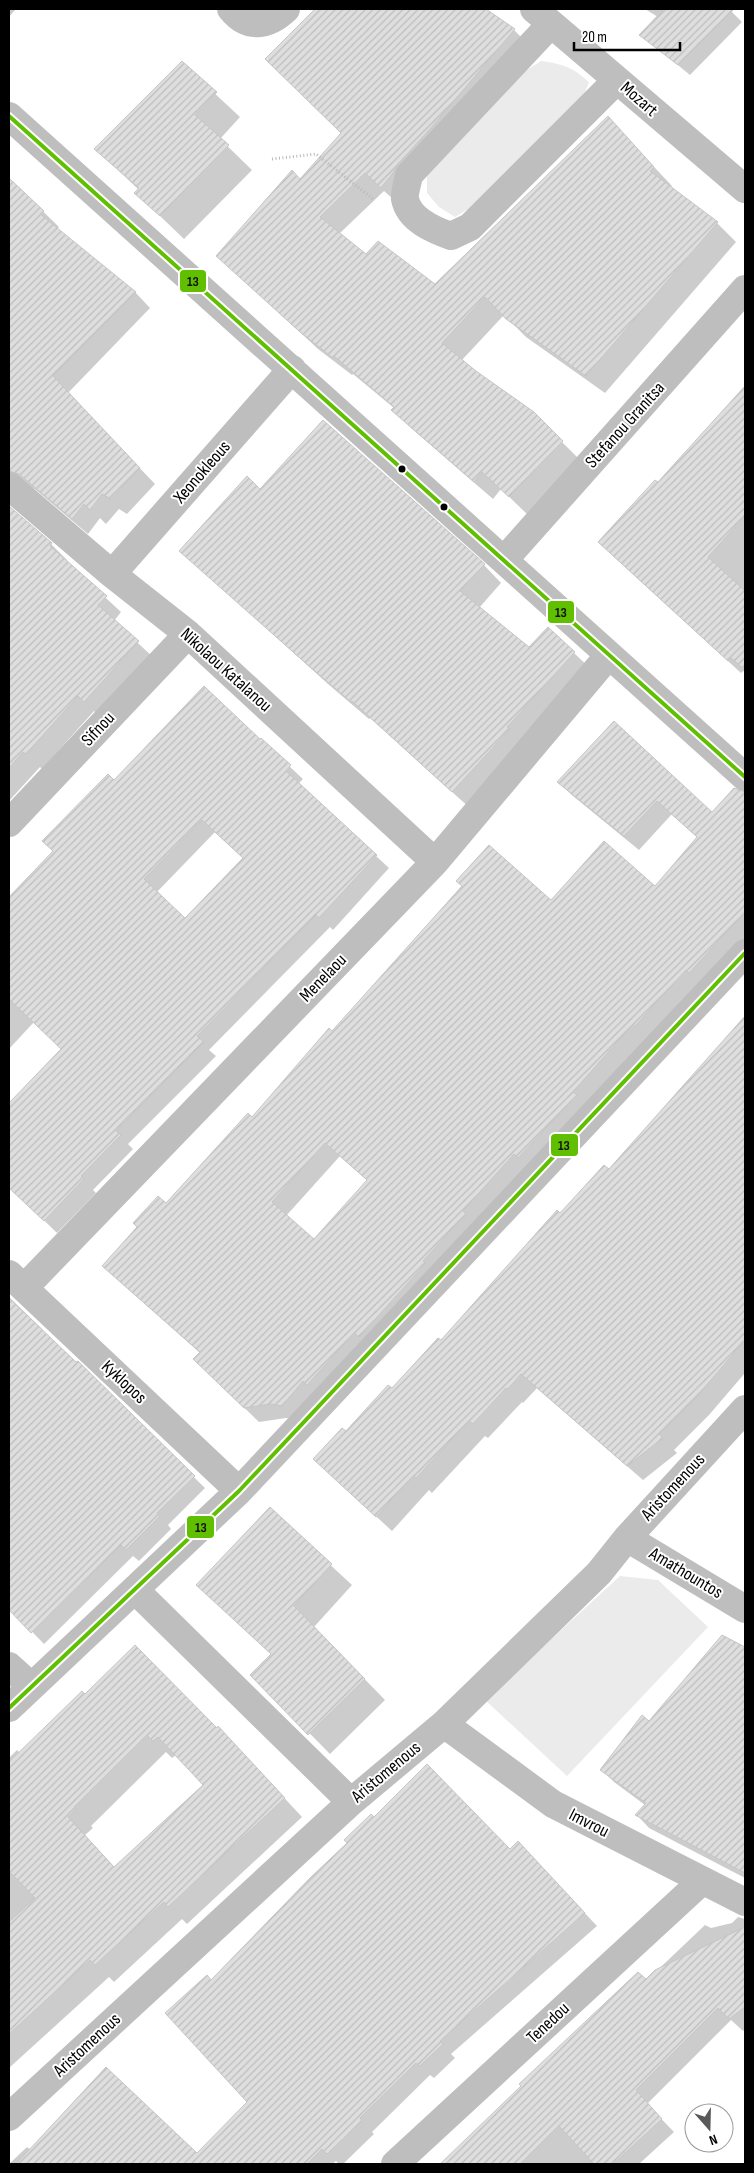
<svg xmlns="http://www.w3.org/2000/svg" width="754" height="2173" font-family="'Sofia Sans Condensed',sans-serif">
  <defs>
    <pattern id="building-hatch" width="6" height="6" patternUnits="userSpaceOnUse" patternTransform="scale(1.25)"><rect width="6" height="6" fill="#dedede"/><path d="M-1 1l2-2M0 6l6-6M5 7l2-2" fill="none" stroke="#bdbdbd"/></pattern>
  </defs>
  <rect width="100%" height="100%" fill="#fff"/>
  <path fill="#ebebeb" d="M 541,61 C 563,64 572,67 589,82 L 584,95 L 486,198 L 455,217 L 439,207 L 427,193 L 427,168 L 514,78 Z
    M 620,1576 L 658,1580 L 708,1627 L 567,1776 L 485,1700 Z"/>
  <path fill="#0003" fill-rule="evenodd" d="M 9,9 L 16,9 L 9,17 Z
    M 317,9 L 484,9 L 514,30 L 533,49 L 400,205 L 384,191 L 339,234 L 366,256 L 435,286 L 626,137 L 672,186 L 670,188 L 717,223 L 736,242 L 605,393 L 526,337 L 504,315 L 461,361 L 533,413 L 580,460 L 528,515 L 501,489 L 493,499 L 411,428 L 393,410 L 394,408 L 353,374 L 352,375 L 318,349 L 218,256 L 300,181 L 343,133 L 267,59 Z
    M 645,9 L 729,9 L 742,22 L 690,75 L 641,35 L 658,17 Z
    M 182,63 L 240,117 L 220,139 L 252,170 L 184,239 L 136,193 L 139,190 L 96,149 Z
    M 9,178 L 59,227 L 57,229 L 135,292 L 150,308 L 68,393 L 155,484 L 127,514 L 119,509 L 106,524 L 100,518 L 88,534 L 36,490 L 29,486 L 9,500 L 10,509 L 51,544 L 67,560 L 66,561 L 121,612 L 114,621 L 153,657 L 100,717 L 94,711 L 42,769 L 40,767 L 9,801 L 9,306 L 29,282 L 9,264 Z
    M 745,387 L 745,670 L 741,673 L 612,555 L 658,484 Z
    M 260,490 L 484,565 L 501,583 L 479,608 L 529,649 L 574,653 L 592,670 L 471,809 L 370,718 L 369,719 L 328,684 L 181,551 Z
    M 614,723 L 712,814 L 745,793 L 745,942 L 296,1420 L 286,1418 L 259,1422 L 209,1374 L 200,1353 L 118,1280 L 166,1204 L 253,1118 L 332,1032 L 551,902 L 655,887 L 698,838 L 672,814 L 639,850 L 573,796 L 558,782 ZM 340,1156 L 368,1181 L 314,1241 L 286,1216 Z
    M 261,740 L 303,779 L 298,784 L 389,868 L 333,930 L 330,927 L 209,1050 L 216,1056 L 128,1144 L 133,1149 L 93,1190 L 96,1193 L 57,1233 L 9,1186 L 9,1110 L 63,1050 L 34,1022 L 9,1049 L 9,899 L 55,851 L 114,781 ZM 215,832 L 244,859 L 185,920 L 156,893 Z
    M 745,1019 L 745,1169 L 735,1180 L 745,1174 L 745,1373 L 709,1415 L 674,1450 L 677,1453 L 643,1480 L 537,1388 L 523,1403 L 522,1402 L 488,1438 L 485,1436 L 432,1493 L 429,1490 L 392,1531 L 330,1474 L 346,1433 L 441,1342 L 560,1215 L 609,1171 Z
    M 9,1297 L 42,1329 L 40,1330 L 76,1364 L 78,1363 L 205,1488 L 168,1525 L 171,1529 L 139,1561 L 133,1556 L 44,1644 L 9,1608 L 9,1452 L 27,1434 L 9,1416 Z
    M 270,1509 L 352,1585 L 314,1627 L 385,1700 L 330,1754 L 252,1675 L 272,1655 L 198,1585 Z
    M 722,1636 L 745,1648 L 745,1878 L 649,1828 L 637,1815 L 645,1805 L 614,1782 L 601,1769 L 649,1723 Z
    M 85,1696 L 217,1729 L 236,1746 L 302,1817 L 187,1924 L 182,1919 L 114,1982 L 109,1977 L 9,2068 L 9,1758 L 17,1750 L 20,1753 ZM 166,1752 L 172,1758 L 176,1755 L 205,1785 L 115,1868 L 85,1835 L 93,1828 L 91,1826 Z
    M 374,1819 L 531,1856 L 597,1926 L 451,2054 L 455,2058 L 434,2078 L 430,2075 L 372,2132 L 374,2134 L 343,2164 L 339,2164 L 336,2161 L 332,2164 L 9,2164 L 27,2147 L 31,2150 L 197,2154 L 249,2102 L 212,1981 Z
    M 738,1917 L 745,1919 L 745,2029 L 743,2031 L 731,2020 L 647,2104 L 674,2132 L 639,2164 L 442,2164 L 522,2086 L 646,1981 L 705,1925 L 711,1928 L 732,1923 Z"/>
  <path fill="url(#building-hatch)" stroke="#c6c6c6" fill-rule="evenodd" d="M 315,9 L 486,9 L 515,29 L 430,129 L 398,164 L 393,173 L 381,188 L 365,173 L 320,217 L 366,254 L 378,241 L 435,284 L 608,116 L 654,167 L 650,171 L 718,222 L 586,376 L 506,319 L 485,297 L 442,343 L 476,371 L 534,412 L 563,441 L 509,497 L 482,472 L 474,482 L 391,410 L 394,407 L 334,356 L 333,358 L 299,331 L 216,256 L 292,170 L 300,179 L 341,133 L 265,59 Z
    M 664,9 L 734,9 L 678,65 L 639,35 Z
    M 182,61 L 217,92 L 195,115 L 229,145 L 160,216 L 134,193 L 139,188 L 94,149 Z
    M 9,178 L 44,211 L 40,214 L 136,292 L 53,376 L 140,468 L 111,499 L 102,494 L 90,510 L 84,504 L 72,519 L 19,474 L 9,471 Z
    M 745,386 L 745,516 L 708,557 L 745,591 L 745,670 L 731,658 L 728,661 L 598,542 L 655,480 L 658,482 Z
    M 323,420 L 485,564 L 460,591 L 529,647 L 548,627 L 575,652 L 507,727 L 510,729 L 452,792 L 352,701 L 351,702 L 309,666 L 179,551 L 247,476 L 260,489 Z
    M 9,506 L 52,543 L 50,546 L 107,596 L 98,605 L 139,641 L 84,702 L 78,696 L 26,754 L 23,752 L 9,768 Z
    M 204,686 L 260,739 L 261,738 L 291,765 L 286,771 L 377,855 L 319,918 L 316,915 L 197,1036 L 204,1042 L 116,1131 L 121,1135 L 81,1176 L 84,1179 L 44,1221 L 9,1188 L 9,1103 L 61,1049 L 9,999 L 9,897 L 53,851 L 42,841 L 108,774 L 114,780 ZM 202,820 L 243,858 L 185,918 L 144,879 Z
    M 614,721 L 712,812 L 734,788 L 745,792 L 745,912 L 689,973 L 686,970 L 635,1026 L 633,1024 L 573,1092 L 577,1095 L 518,1158 L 514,1154 L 463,1211 L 466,1214 L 423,1261 L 426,1263 L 359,1337 L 354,1333 L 307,1385 L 303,1381 L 282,1406 L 271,1404 L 244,1408 L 193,1359 L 200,1352 L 102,1266 L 137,1227 L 133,1223 L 158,1196 L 166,1203 L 248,1113 L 252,1117 L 329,1028 L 332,1031 L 462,886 L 456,881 L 489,845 L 551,900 L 604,841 L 655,886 L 697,837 L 657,801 L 624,836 L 557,782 ZM 325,1143 L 367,1180 L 314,1239 L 272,1202 Z
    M 745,1016 L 745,1340 L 694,1400 L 659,1434 L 663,1438 L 627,1466 L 521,1374 L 508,1389 L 506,1388 L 473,1424 L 469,1421 L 416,1478 L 413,1476 L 376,1517 L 313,1459 L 342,1428 L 346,1431 L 388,1385 L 392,1388 L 438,1338 L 441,1340 L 557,1210 L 560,1213 L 604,1165 L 609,1169 Z
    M 9,1298 L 76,1362 L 78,1361 L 195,1476 L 157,1513 L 160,1516 L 126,1550 L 121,1545 L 31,1633 L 9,1610 Z
    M 270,1507 L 332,1564 L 294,1606 L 365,1679 L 308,1735 L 250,1675 L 271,1654 L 196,1585 Z
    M 722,1635 L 745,1647 L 745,1873 L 635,1815 L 646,1803 L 600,1770 L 642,1715 L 649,1721 Z
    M 135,1645 L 217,1728 L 218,1726 L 285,1798 L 168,1907 L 164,1902 L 95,1965 L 90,1960 L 9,2034 L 9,1922 L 35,1898 L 9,1871 L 9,1762 L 82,1691 L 85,1694 ZM 147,1735 L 153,1741 L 158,1737 L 203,1785 L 114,1867 L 68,1817 L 76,1809 L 74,1807 Z
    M 427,1764 L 510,1849 L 518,1841 L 585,1913 L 440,2041 L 443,2044 L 420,2066 L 416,2063 L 360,2118 L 362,2121 L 327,2154 L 322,2149 L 307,2164 L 16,2164 L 106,2067 L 197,2153 L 247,2102 L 165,2013 L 207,1975 L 211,1980 L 310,1878 L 347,1843 L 344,1840 L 371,1814 L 374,1817 Z
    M 745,1927 L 745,2007 L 729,2019 L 718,2008 L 636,2090 L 662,2119 L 613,2164 L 594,2164 L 559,2126 L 520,2164 L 440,2164 L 521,2086 L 519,2084 L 638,1972 L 646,1979 L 655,1970 Z"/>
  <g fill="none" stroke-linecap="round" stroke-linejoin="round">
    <path stroke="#b9b9b9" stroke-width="3" stroke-dasharray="1 2.5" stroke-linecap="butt" d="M 272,159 L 316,154 L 373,199"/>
    <path stroke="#bebebe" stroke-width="28" d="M 231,9 C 248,30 268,26 286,9
      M 534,9 L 745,189
      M 551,24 L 409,175 C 408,182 404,193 405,199 C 409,220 434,230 451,236 L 470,227 L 617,80
      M 9,116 L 745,777
      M 9,486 L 112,574 L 188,634 L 435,862
      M 504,560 L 745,289
      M 112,574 L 292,369
      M 9,823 L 188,634
      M 9,1274 L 239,1491
      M 24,1288 L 435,862 L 609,655
      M 627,1538 L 745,1609
      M 135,1590 L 351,1802
      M 9,1666 L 31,1686
      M 9,1708 L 239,1491 L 745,953
      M 444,1724 L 553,1804 L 745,1902
      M 9,2117 L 351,1802 L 444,1724 L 599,1573 L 627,1538 L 745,1409
      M 395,2164 L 702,1881"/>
    <g stroke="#fff" stroke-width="8">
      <path id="bus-1" d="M 9,116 L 745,777
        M 9,1708 L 239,1491 L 745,953"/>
    </g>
    <use href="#bus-1" stroke="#60bf00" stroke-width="4"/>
  </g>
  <g fill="#000" stroke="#fff" stroke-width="2">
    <circle cx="402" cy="469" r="4.5"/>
    <circle cx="444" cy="507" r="4.5"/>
  </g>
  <g text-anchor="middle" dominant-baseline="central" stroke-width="4" stroke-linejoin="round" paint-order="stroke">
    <g font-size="18" fill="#000" stroke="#fff">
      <text transform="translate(639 99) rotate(41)">Mozart</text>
      <text transform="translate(625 425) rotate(-48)">Stefanou Granitsa</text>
      <text transform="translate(202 472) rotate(-49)">Xeonokleous</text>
      <text transform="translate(226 670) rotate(42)">Nikolaou Katalanou</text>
      <text transform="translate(98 729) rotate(-47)">Sifnou</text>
      <text transform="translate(323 978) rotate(-46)">Menelaou</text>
      <text transform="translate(124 1382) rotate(43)">Kyklopos</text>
      <text transform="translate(673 1487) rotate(-47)">Aristomenous</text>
      <text transform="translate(686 1573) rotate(31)">Amathountos</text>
      <text transform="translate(386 1772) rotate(-40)">Aristomenous</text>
      <text transform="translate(589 1823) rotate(27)">Imvrou</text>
      <text transform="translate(548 2023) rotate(-43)">Tenedou</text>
      <text transform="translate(87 2045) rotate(-43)">Aristomenous</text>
    </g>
  </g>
  <g stroke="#fff" stroke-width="2">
    <rect x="179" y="269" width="28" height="24" rx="5" fill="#60bf00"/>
    <rect x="547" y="600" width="28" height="24" rx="5" fill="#60bf00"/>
    <rect x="550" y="1133" width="29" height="24" rx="5" fill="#60bf00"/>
    <rect x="186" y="1515" width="29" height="24" rx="5" fill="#60bf00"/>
  </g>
  <g font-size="14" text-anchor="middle" font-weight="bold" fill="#111">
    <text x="193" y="286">13</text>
    <text x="561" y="617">13</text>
    <text x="564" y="1150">13</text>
    <text x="201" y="1532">13</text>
  </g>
  <rect width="754" height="2173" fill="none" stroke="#000000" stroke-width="20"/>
  <g transform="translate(709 2128) rotate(160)"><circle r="24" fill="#ffffff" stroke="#999999"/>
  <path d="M0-4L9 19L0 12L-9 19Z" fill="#595959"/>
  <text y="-8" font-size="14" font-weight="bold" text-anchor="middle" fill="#000000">N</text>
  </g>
  <path d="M574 42v8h106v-8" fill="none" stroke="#000000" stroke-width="2.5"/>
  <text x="582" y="42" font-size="15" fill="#000000" stroke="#ffffff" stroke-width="4" paint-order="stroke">20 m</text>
</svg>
